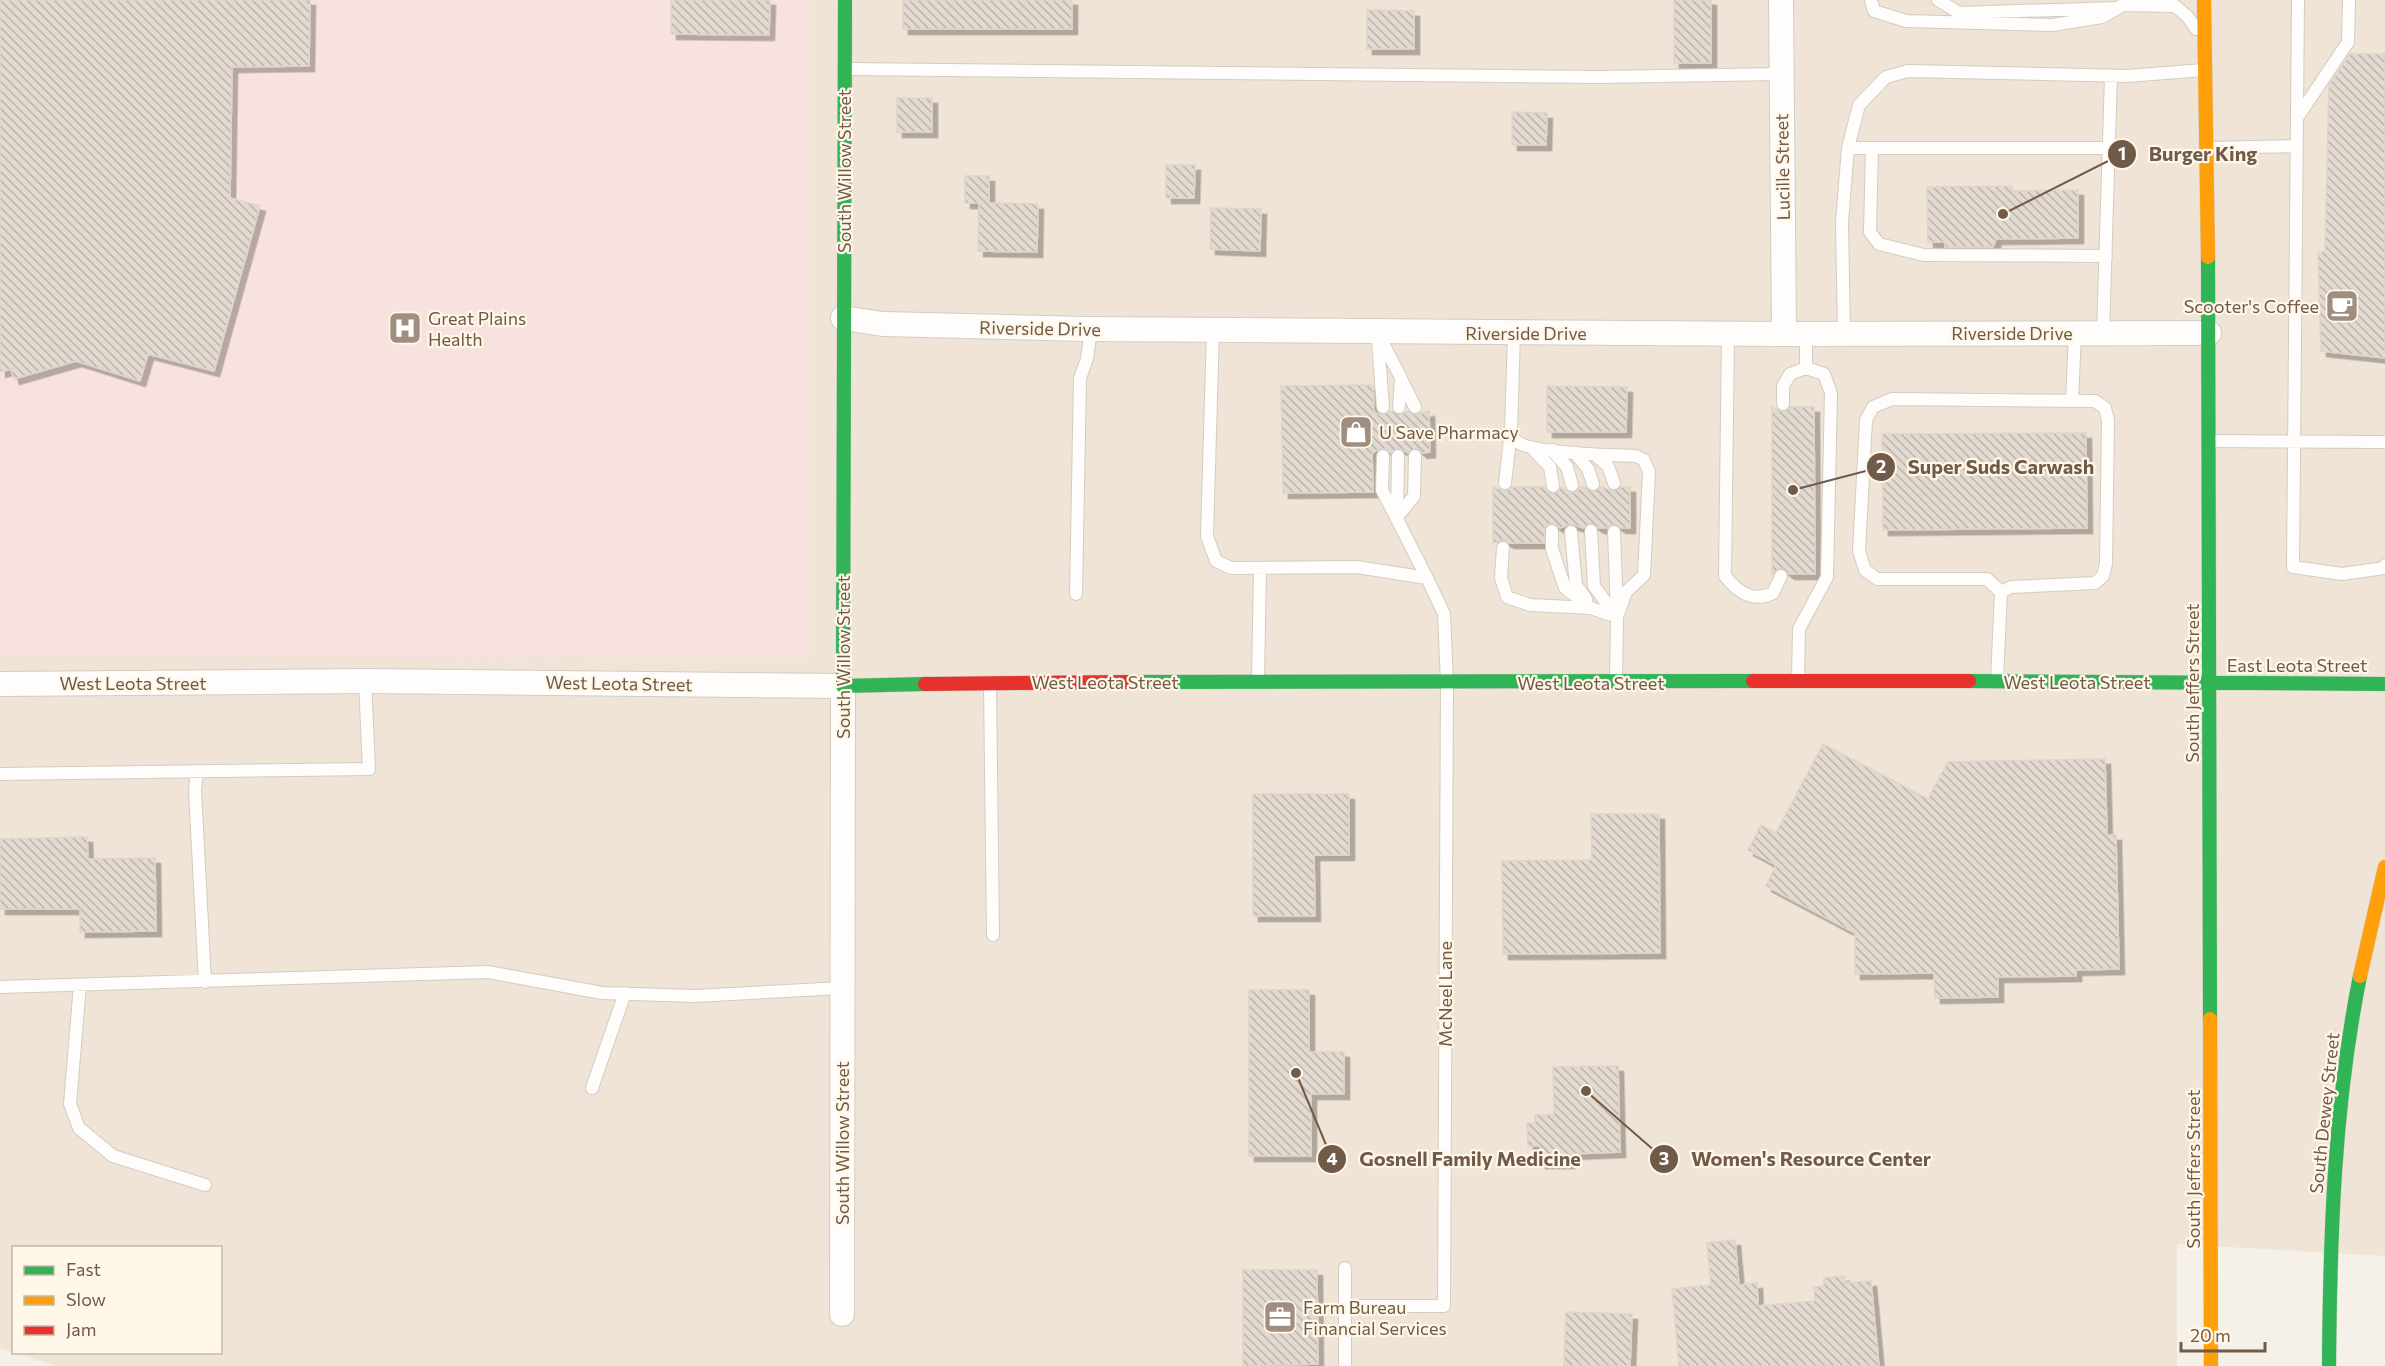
<svg xmlns="http://www.w3.org/2000/svg" width="2385" height="1366" font-family="Commissioner,sans-serif">
  <defs>
    <pattern id="building-back-hatch" width="6" height="6" patternUnits="userSpaceOnUse" patternTransform="scale(1.5)"><rect width="6" height="6" fill="#e2d9d0"/><path d="M-1 5l2 2M0 0l6 6M5-1l2 2" fill="none" stroke="#bcb3ab"/></pattern>
    <filter id="shadow"><feDropShadow dx="5.5" dy="5.5" stdDeviation="0" flood-color="#0004"/></filter>
  </defs>
  <rect width="100%" height="100%" fill="#f6f1e8"/>
  <path fill="#efe4d5" d="M 0,0 L 2385,0 L 2385,1256 L 2177,1244 L 2177,1366 L 56,1366 L 15,1353 L 220,1352 L 220,1248 L 14,1248 L 13,1352 L 0,1348 Z"/>
  <path fill="#f8e2df" d="M 0,0 L 810,0 L 809,657 L 0,656 Z"/>
  <path fill="url(#building-back-hatch)" stroke="#dfd5ca" stroke-width="1.5" filter="url(#shadow)" d="M 0,0 L 310,0 L 309,66 L 232,67 L 230,198 L 260,206 L 214,371 L 148,354 L 140,381 L 76,361 L 14,379 L 11,369 L 0,372 Z
    M 671,0 L 770,0 L 769,35 L 671,34 Z
    M 903,0 L 1072,0 L 1072,29 L 903,29 Z
    M 1674,0 L 1711,0 L 1711,63 L 1674,63 Z
    M 1367,10 L 1414,11 L 1414,49 L 1367,49 Z
    M 2350,54 L 2385,54 L 2385,358 L 2321,351 L 2318,252 L 2325,252 L 2329,85 Z
    M 897,98 L 932,98 L 932,132 L 897,132 Z
    M 1512,112 L 1547,113 L 1546,145 L 1512,145 Z
    M 1166,165 L 1195,165 L 1194,198 L 1166,198 Z
    M 965,176 L 989,176 L 989,203 L 1038,204 L 1037,252 L 978,251 L 979,203 L 965,203 Z
    M 2012,186 L 2012,191 L 2078,190 L 2078,238 L 1996,239 L 1993,247 L 1945,247 L 1945,242 L 1928,242 L 1927,187 Z
    M 1211,208 L 1261,209 L 1260,251 L 1210,249 Z
    M 1373,385 L 1374,412 L 1380,415 L 1392,411 L 1399,415 L 1408,411 L 1415,415 L 1429,411 L 1430,452 L 1422,453 L 1416,448 L 1408,453 L 1399,448 L 1391,453 L 1387,449 L 1379,449 L 1372,453 L 1373,492 L 1283,493 L 1281,386 Z
    M 1547,386 L 1627,387 L 1626,432 L 1547,432 Z
    M 1772,407 L 1782,412 L 1791,407 L 1814,407 L 1815,574 L 1789,574 L 1781,568 L 1772,574 Z
    M 2086,433 L 2087,528 L 1883,530 L 1882,434 Z
    M 1493,487 L 1505,491 L 1512,487 L 1545,487 L 1547,492 L 1554,494 L 1561,487 L 1571,493 L 1577,491 L 1580,487 L 1585,487 L 1592,492 L 1601,487 L 1613,491 L 1621,487 L 1630,487 L 1630,528 L 1621,528 L 1614,524 L 1607,528 L 1599,528 L 1591,523 L 1583,528 L 1571,524 L 1560,528 L 1551,523 L 1545,527 L 1544,543 L 1509,543 L 1503,540 L 1493,543 Z
    M 1823,744 L 1928,799 L 1948,762 L 2105,759 L 2107,835 L 2116,835 L 2119,969 L 2076,970 L 2076,976 L 1998,977 L 1998,997 L 1935,998 L 1934,973 L 1855,974 L 1855,933 L 1766,886 L 1776,865 L 1748,850 L 1761,825 L 1776,833 Z
    M 1253,794 L 1349,794 L 1349,855 L 1314,855 L 1315,916 L 1253,916 Z
    M 1591,814 L 1659,814 L 1660,953 L 1503,954 L 1502,861 L 1592,860 Z
    M 87,837 L 88,859 L 155,858 L 156,931 L 80,932 L 80,909 L 0,909 L 0,839 Z
    M 1249,990 L 1309,990 L 1309,1052 L 1344,1052 L 1344,1094 L 1311,1094 L 1311,1156 L 1249,1156 Z
    M 1618,1066 L 1620,1152 L 1569,1154 L 1569,1163 L 1540,1163 L 1540,1146 L 1528,1146 L 1527,1123 L 1535,1123 L 1535,1115 L 1554,1115 L 1553,1067 Z
    M 1735,1240 L 1739,1285 L 1757,1283 L 1758,1306 L 1815,1301 L 1814,1287 L 1824,1286 L 1824,1278 L 1844,1276 L 1845,1283 L 1871,1281 L 1879,1366 L 1679,1366 L 1672,1289 L 1711,1285 L 1707,1243 Z
    M 1243,1270 L 1317,1270 L 1318,1364 L 1243,1366 Z
    M 1566,1312 L 1632,1314 L 1630,1366 L 1564,1366 Z"/>
  <g fill="none" stroke-linecap="round" stroke-linejoin="round">
    <g stroke="#d4ccc3" stroke-width="14">
      <path id="lane" d="M 1871,0 L 1874,11 L 1906,21 L 2053,25 L 2102,17 L 2123,5 L 2175,6 L 2188,17 L 2196,29
        M 1938,0 L 1959,13 L 2116,8
        M 2298,0 L 2293,567 L 2342,574 L 2384,568 L 2385,565
        M 847,69 L 1599,77 L 1781,74
        M 2297,118 L 2348,42 L 2349,0
        M 1848,148 L 2109,148
        M 1872,148 L 1870,232 L 1879,244 L 1924,255 L 2106,256
        M 2208,148 L 2297,146
        M 1213,330 L 1207,536 L 1216,561 L 1231,568 L 1357,567 L 1427,578 L 1444,614 L 1447,683 L 1444,1306 L 1346,1306
        M 1377,332 L 1401,378 L 1399,407
        M 1514,333 L 1511,431 C 1512,434 1513,438 1515,440 C 1527,454 1615,455 1636,456 L 1644,460 L 1649,472 L 1644,575 L 1626,592 L 1617,617 L 1616,681
        M 2103,333 L 2111,76
        M 1728,334 L 1725,576 C 1738,592 1752,603 1773,593 L 1781,576
        M 1806,334 L 1806,368
        M 1844,334 L 1842,222 L 1848,148 L 1859,105 L 1886,77 L 1908,71 L 2128,76 L 2203,70
        M 1378,342 L 1383,407
        M 1402,381 L 1415,407
        M 2072,401 L 2075,333
        M 1783,404 L 1783,386 L 1790,374 L 1806,368 L 1824,374 L 1831,393 L 1827,577 L 1799,629 L 1798,680
        M 2211,441 L 2385,442
        M 1531,447 L 1550,467 L 1553,486
        M 1552,450 L 1567,467 L 1572,485
        M 1575,453 L 1588,469 L 1593,484
        M 1595,455 L 1608,466 L 1614,483
        M 1383,456 L 1382,490 L 1427,578
        M 1505,483 L 1511,431
        M 1397,516 L 1398,456
        M 1397,517 L 1414,496 L 1415,456
        M 1552,531 L 1552,549 L 1565,588 L 1591,608
        M 1591,531 L 1594,586 L 1616,616
        M 1571,532 L 1576,585 L 1586,599
        M 1614,532 L 1617,613
        M 1503,548 L 1501,578 L 1507,597 L 1530,605 L 1591,608 L 1617,617
        M 1076,594 L 1080,378 L 1087,359 L 1091,329
        M 1997,680 L 2001,592 L 2011,587 L 2095,583 L 2103,576 L 2106,564 L 2108,420 L 2105,408 L 2095,401 L 1892,399 L 1873,407 L 1866,420 L 1859,551 L 1865,570 L 1877,579 L 1987,579 L 2001,592
        M 1258,681 L 1260,568
        M 990,684 L 993,935
        M 197,771 L 195,790 L 205,982
        M 0,774 L 369,769 L 365,681
        M 80,985 L 70,1104 L 79,1128 L 113,1156 L 205,1185
        M 0,987 L 488,972 L 602,993 L 695,996 L 842,988
        M 592,1088 L 625,993
        M 1345,1268 L 1345,1366"/>
    </g>
    <g stroke="#d4ccc3" stroke-width="26">
      <path id="street" d="M 1781,0 L 1784,334
        M 843,318 L 883,324 L 1086,329 L 1784,334 L 2209,333
        M 0,684 L 365,681 L 843,686 L 842,1314"/>
    </g>
    <g stroke="#d6cdc4" stroke-width="15">
      <path id="fast" d="M 845,0 L 843,686 L 925,684
        M 2208,257 L 2210,1019
        M 1969,681 L 2385,684
        M 1131,682 L 1753,681
        M 2329,1366 C 2330,1235 2334,1105 2360,976"/>
    </g>
    <g stroke="#d6cdc4" stroke-width="15">
      <path id="slow" d="M 2204,0 L 2208,257
        M 2360,976 L 2385,867
        M 2210,1019 L 2211,1366"/>
    </g>
    <g stroke="#d6cdc4" stroke-width="15">
      <path id="jam" d="M 1753,681 L 1969,681
        M 925,684 L 1131,682"/>
    </g>
    <use href="#lane" stroke="#fefdfc" stroke-width="12"/>
    <use href="#street" stroke="#fefdfc" stroke-width="24"/>
    <use href="#fast" stroke="#30b455" stroke-width="14"/>
    <use href="#slow" stroke="#ff9f0a" stroke-width="14"/>
    <use href="#jam" stroke="#e5322d" stroke-width="14"/>
  </g>
  <defs>
    <g id="cafe-square" transform="scale(1.725)"><rect x="-9" y="-9" width="18" height="18" rx="4" fill="#a08f81" stroke="#fff7e8"/><path d="M-5.5-4.5H6V0H3Q3 3.5 0 3.5H-2.5Q-5.5 3.5-5.5 0ZM3-3.2v2h1.7v-2ZM-6 4.5H4V6H-6Z" fill="#fff"/></g>
    <g id="hospital-square" transform="scale(1.725)"><rect x="-9" y="-9" width="18" height="18" rx="4" fill="#a08f81" stroke="#fff7e8"/><path d="M-5-5h3v3.5h4V-5h3V5h-3V1.5h-4V5h-3Z" fill="#fff"/></g>
    <g id="shop-square" transform="scale(1.725)"><rect x="-9" y="-9" width="18" height="18" rx="4" fill="#a08f81" stroke="#fff7e8"/><path d="M-5-2.5h2.3a2.7 3.5 0 0 1 5.4 0H5L5.5 6h-11ZM-1.5-2.5h3a1.5 2.3 0 0 0-3 0Z" fill="#fff"/></g>
    <g id="office-square" transform="scale(1.725)"><rect x="-9" y="-9" width="18" height="18" rx="4" fill="#a08f81" stroke="#fff7e8"/><path d="M-6-3h4V-5.5h4V-3h4V5H-6ZM-1-4.5V-3h2v-1.5ZM-6 0V1H6V0Z" fill="#fff"/></g>
  </defs>
  <g fill-rule="evenodd">
    <use href="#cafe-square" x="2342" y="306"/>
    <use href="#hospital-square" x="405" y="328"/>
    <use href="#shop-square" x="1356" y="432"/>
    <use href="#office-square" x="1280" y="1317"/>
  </g>
  <g text-anchor="middle" dominant-baseline="central" stroke-width="4.5" stroke-linejoin="round" paint-order="stroke">
    <g font-size="18" fill="#725a49" stroke="#fff7e8">
      <text transform="translate(1782 167) rotate(-91)">Lucille Street</text>
      <text transform="translate(844 171) rotate(-90)">South Willow Street</text>
      <text transform="translate(1040 328) rotate(1)">Riverside Drive</text>
      <text x="1526" y="333">Riverside Drive</text>
      <text x="2012" y="333">Riverside Drive</text>
      <text transform="translate(843 657) rotate(-90)">South Willow Street</text>
      <text x="2297" y="665">East Leota Street</text>
      <text x="1105" y="682">West Leota Street</text>
      <text x="2077" y="682">West Leota Street</text>
      <text x="133" y="683">West Leota Street</text>
      <text transform="translate(619 683) rotate(1)">West Leota Street</text>
      <text x="1591" y="683">West Leota Street</text>
      <text transform="translate(2192 683) rotate(-90)">South Jeffers Street</text>
      <text transform="translate(1445 994) rotate(-90)">McNeel Lane</text>
      <text transform="translate(2324 1113) rotate(-84)">South Dewey Street</text>
      <text transform="translate(842 1143) rotate(-90)">South Willow Street</text>
      <text transform="translate(2193 1169) rotate(-90)">South Jeffers Street</text>
    </g>
    <g font-size="18" fill="#725a49" stroke="#fff7e8" text-anchor="start">
      <text x="2319" y="306" text-anchor="end">Scooter's Coffee</text>
      <text x="428" y="318">Great Plains<tspan x="428" dy="21">Health</tspan></text>
      <text x="1379" y="432">U Save Pharmacy</text>
      <text x="1303" y="1307">Farm Bureau<tspan x="1303" dy="21">Financial Services</tspan></text>
    </g>
  </g>
  <path fill="none" stroke="#725a49" stroke-width="2" d="M2003 214L2122 154M1793 490L1881 467M1586 1091L1664 1159M1296 1073L1332 1159"/>
  <g fill="#725a49" stroke="#fff7e8" stroke-width="2">
    <circle cx="2003" cy="214" r="6"/>
    <circle cx="1793" cy="490" r="6"/>
    <circle cx="1586" cy="1091" r="6"/>
    <circle cx="1296" cy="1073" r="6"/>
    <circle cx="2122" cy="154" r="15"/>
    <circle cx="1881" cy="467" r="15"/>
    <circle cx="1664" cy="1159" r="15"/>
    <circle cx="1332" cy="1159" r="15"/>
  </g>
  <g font-size="18" text-anchor="middle" font-weight="bold" fill="#fff">
    <text x="2122" y="160">1</text>
    <text x="1881" y="473">2</text>
    <text x="1664" y="1165">3</text>
    <text x="1332" y="1165">4</text>
  </g>
  <g font-size="20" text-anchor="middle" font-weight="bold" fill="#725a49" stroke="#fff7e8" stroke-width="4.5" stroke-linejoin="round" paint-order="stroke">
    <text x="2203" y="161">Burger King</text>
    <text x="2001" y="474">Super Suds Carwash</text>
    <text x="1811" y="1166">Women's Resource Center</text>
    <text x="1470" y="1166">Gosnell Family Medicine</text>
  </g>
  <rect x="12" y="1246" width="210" height="108" fill="#fff7e8" stroke="#c7b8a8" stroke-width="1.5"/>
  <rect x="24" y="1266" width="30" height="9" fill="#30b455" stroke="#c7b8a8" stroke-width="1.5"/>
  <text x="66" y="1276" font-size="18" fill="#725a49">Fast</text>
  <rect x="24" y="1296" width="30" height="9" fill="#ff9f0a" stroke="#c7b8a8" stroke-width="1.5"/>
  <text x="66" y="1306" font-size="18" fill="#725a49">Slow</text>
  <rect x="24" y="1326" width="30" height="9" fill="#e5322d" stroke="#c7b8a8" stroke-width="1.5"/>
  <text x="66" y="1336" font-size="18" fill="#725a49">Jam</text>
  <path d="M2181 1342v9h84v-9" fill="none" stroke="#725a49" stroke-width="3"/>
  <text x="2190" y="1342" font-size="18" fill="#725a49" stroke="#fff7e8" stroke-width="4.5" paint-order="stroke">20 m</text>
</svg>
